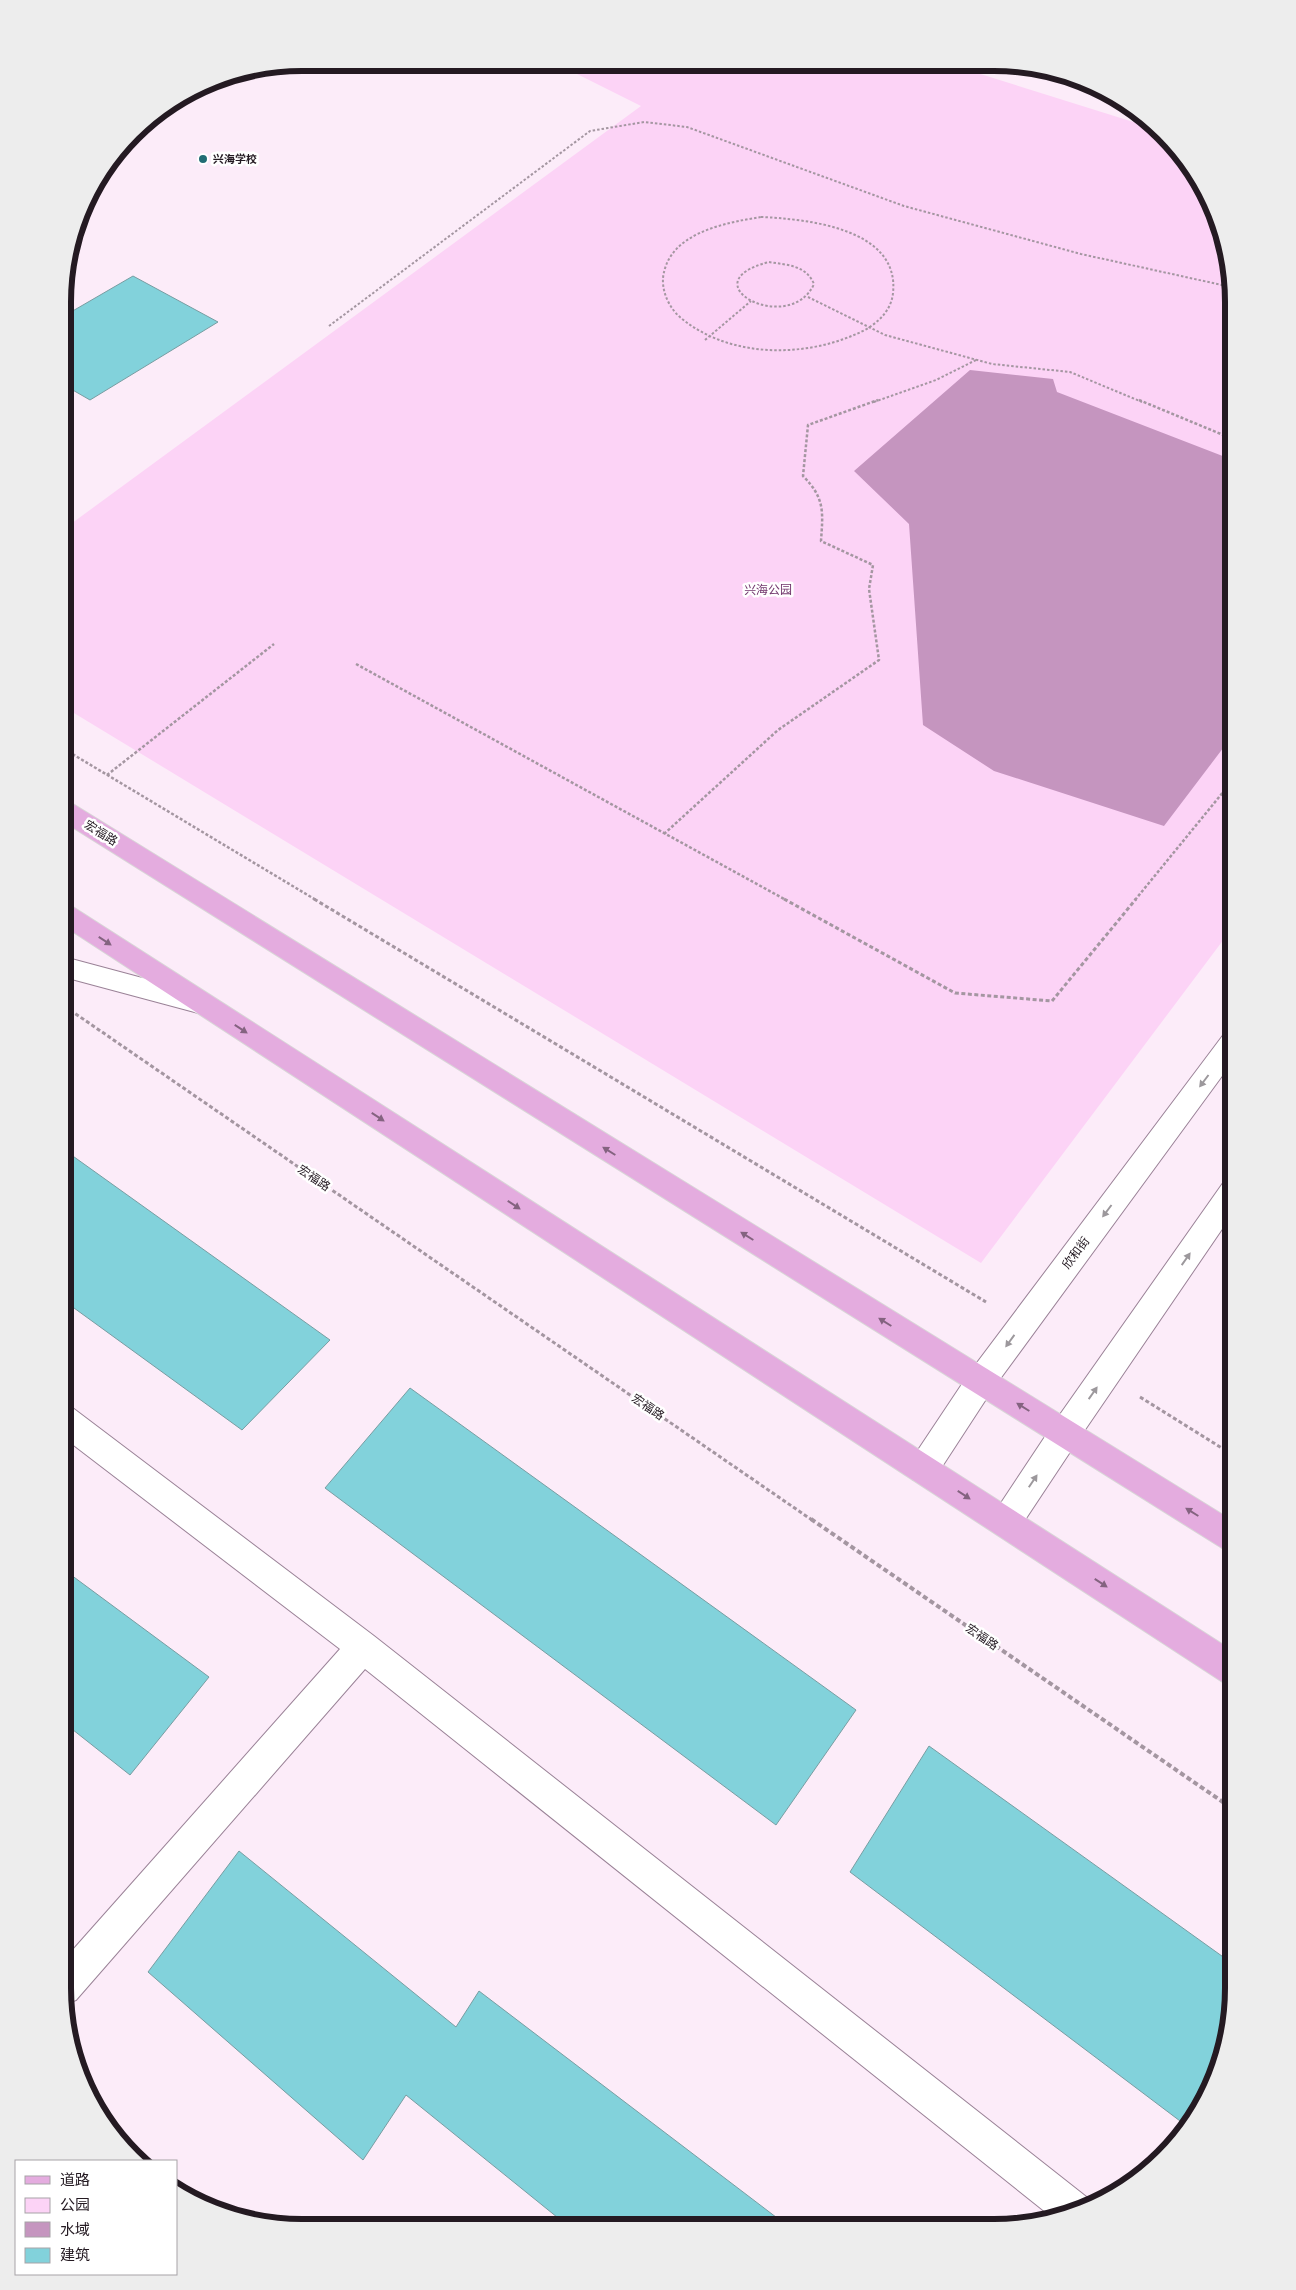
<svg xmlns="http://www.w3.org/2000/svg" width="1296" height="2290" font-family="'Asap Condensed','Noto Sans SC',sans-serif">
  <rect width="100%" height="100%" fill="#fcecf9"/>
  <path fill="#fcd3f6" d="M 557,64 L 958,67 L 1159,130 L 1193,169 L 1221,225 L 1233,302 L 1233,927 L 981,1263 L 64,707 L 64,529 L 641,106 Z"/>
  <path fill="#c595bf" d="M 970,370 L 1053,379 L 1057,392 L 1233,460 L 1233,735 L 1164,826 L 994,771 L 923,725 L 909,524 L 854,471 Z"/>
  <path fill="#82d2db" stroke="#789da2" d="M 133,276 L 218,322 L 90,400 L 64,385 L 64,316 Z
    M 63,1149 L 330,1340 L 242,1430 L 63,1300 Z
    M 410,1388 L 856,1710 L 776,1825 L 325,1488 Z
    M 63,1569 L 209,1677 L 130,1775 L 63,1722 Z
    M 929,1746 L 1233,1964 L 1233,2004 L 1215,2079 L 1188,2127 L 850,1872 Z
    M 239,1851 L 456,2027 L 479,1991 L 789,2227 L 568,2226 L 406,2095 L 363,2160 L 148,1972 Z"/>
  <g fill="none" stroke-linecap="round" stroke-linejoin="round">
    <g stroke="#9a8297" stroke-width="2">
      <path id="minor" d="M 63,1405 L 74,1409 L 374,1636 L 1089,2199 L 1092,2204 L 1071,2215 L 1053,2218 L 365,1669 L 76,2000 L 65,2004 L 62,1988 L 63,1961 L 340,1649 L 63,1437 Z"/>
    </g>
    <g stroke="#9a8297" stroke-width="2">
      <path id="tertiary" d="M 64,957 L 202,994 L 211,997 L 215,1004 L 211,1011 L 202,1014 L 64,977 Z
        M 1233,1031 L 1233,1061 L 992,1390 L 934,1479 L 923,1483 L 912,1479 L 908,1469 L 912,1459 L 970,1372 L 1224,1034 Z
        M 1233,1179 L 1233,1213 L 1076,1443 L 1017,1532 L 1006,1537 L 995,1532 L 990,1522 L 995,1512 L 1054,1423 L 1223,1183 Z"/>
    </g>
    <g stroke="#d8d6d7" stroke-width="2">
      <path id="primary" d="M 64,801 L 73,804 L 1233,1521 L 1233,1553 L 1222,1548 L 64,822 Z
        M 64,904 L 73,907 L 1233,1651 L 1233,1686 L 1221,1681 L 64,926 Z"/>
    </g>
    <path stroke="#a496a1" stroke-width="2" stroke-dasharray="2.5 2" stroke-linecap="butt" d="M 761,217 C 806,219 900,228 893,293 C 891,314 872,328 854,335 C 800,358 728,357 681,318 C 670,309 662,293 663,278 C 668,233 724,223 761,217 Z
      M 769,262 C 787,265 806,265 814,284 C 790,337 686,283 769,262 Z
      M 808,297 L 885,335 L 992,364 L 1070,372 L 1142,402
      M 329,326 L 590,131 L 644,122 L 687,127 L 904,206 L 1081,254 L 1231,287
      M 705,340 L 751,301
      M 874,402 L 936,380 L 976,360"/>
    <path stroke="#a496a1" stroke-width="2.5" stroke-dasharray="3 2" stroke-linecap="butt" d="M 1139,400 L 1233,439
      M 356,664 L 786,900
      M 64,749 L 316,900
      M 107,775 L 274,644
      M 664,834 L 778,730 L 879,660 L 869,589 L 873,565 L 821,541 C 823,512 825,498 803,476 L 808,425 L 878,400
      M 1135,900 L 1233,780"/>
    <path stroke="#a496a1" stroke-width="3" stroke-dasharray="4 2.5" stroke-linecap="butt" d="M 314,899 L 986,1302
      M 784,899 L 955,993 L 1052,1001 L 1136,899
      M 70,1010 L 812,1520
      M 1140,1397 L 1233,1455"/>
    <path stroke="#a496a1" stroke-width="4" stroke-dasharray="5 3" stroke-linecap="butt" d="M 811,1519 L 1233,1809"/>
    <use href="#minor" fill="#fff" fill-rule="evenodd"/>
    <use href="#tertiary" fill="#fff" fill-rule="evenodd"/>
    <use href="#primary" fill="#e4acdf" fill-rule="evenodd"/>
  </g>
  <defs><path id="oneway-solid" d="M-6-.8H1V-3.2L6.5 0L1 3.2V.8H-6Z" transform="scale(1.25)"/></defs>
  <g fill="#846380">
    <use href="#oneway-solid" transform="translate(105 941) rotate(33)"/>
    <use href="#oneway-solid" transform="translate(241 1029) rotate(33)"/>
    <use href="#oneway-solid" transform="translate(378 1117) rotate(33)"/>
    <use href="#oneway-solid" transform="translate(609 1151) rotate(-148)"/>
    <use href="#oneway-solid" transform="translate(514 1205) rotate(33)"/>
    <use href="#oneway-solid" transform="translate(747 1236) rotate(-148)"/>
    <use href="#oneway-solid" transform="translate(885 1322) rotate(-148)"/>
    <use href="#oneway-solid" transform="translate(1023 1407) rotate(-148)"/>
    <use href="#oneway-solid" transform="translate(964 1495) rotate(33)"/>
    <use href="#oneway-solid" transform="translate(1192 1512) rotate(-148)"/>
    <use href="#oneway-solid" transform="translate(1101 1583) rotate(33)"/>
  </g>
  <g fill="#9c989c">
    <use href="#oneway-solid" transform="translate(1204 1081) rotate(127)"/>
    <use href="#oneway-solid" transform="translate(1107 1211) rotate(127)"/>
    <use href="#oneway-solid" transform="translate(1186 1259) rotate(-55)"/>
    <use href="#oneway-solid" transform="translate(1010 1341) rotate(126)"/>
    <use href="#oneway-solid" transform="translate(1093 1393) rotate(-55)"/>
    <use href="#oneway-solid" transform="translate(1033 1481) rotate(-56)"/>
  </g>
  <circle fill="#216c74" stroke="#fff" stroke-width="2" cx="203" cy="159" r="5"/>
  <g text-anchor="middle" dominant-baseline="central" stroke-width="5" stroke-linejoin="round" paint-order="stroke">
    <g font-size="11" font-weight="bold" fill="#241a22" stroke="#fff" text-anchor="start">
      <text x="213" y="159">兴海学校</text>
    </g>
    <g font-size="12" fill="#71366c" stroke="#fff">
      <text x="768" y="590">兴海公园</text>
    </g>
    <g font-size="12" fill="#241a22" stroke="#fff">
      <text transform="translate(101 833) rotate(32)">宏福路</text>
      <text transform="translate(314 1178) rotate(34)">宏福路</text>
      <text transform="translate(1076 1253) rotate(-53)">欣和街</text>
      <text transform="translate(648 1407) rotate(34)">宏福路</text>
      <text transform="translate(982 1637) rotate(34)">宏福路</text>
    </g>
  </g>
  <path d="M0 0H1296V2290H0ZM302 71H994A231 231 0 0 1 1225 302V1988A231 231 0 0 1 994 2219H302A231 231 0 0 1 71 1988V302A231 231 0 0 1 302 71Z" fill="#ededed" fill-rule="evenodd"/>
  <path fill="none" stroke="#241a22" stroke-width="6" d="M302 71H994A231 231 0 0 1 1225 302V1988A231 231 0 0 1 994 2219H302A231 231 0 0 1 71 1988V302A231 231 0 0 1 302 71Z"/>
  <rect x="15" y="2160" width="162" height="115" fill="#ffffff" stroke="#a7a3a7"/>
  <rect x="25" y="2176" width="25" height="8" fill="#e4acdf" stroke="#a7a3a7"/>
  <text x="60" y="2185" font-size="15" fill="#241a22">道路</text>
  <rect x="25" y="2198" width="25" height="15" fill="#fcd3f6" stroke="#a7a3a7"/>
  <text x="60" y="2210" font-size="15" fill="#241a22">公园</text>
  <rect x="25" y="2222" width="25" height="15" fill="#c595bf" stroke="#a7a3a7"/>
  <text x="60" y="2235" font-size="15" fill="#241a22">水域</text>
  <rect x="25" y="2248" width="25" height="15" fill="#82d2db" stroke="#a7a3a7"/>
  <text x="60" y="2260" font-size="15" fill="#241a22">建筑</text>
</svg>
